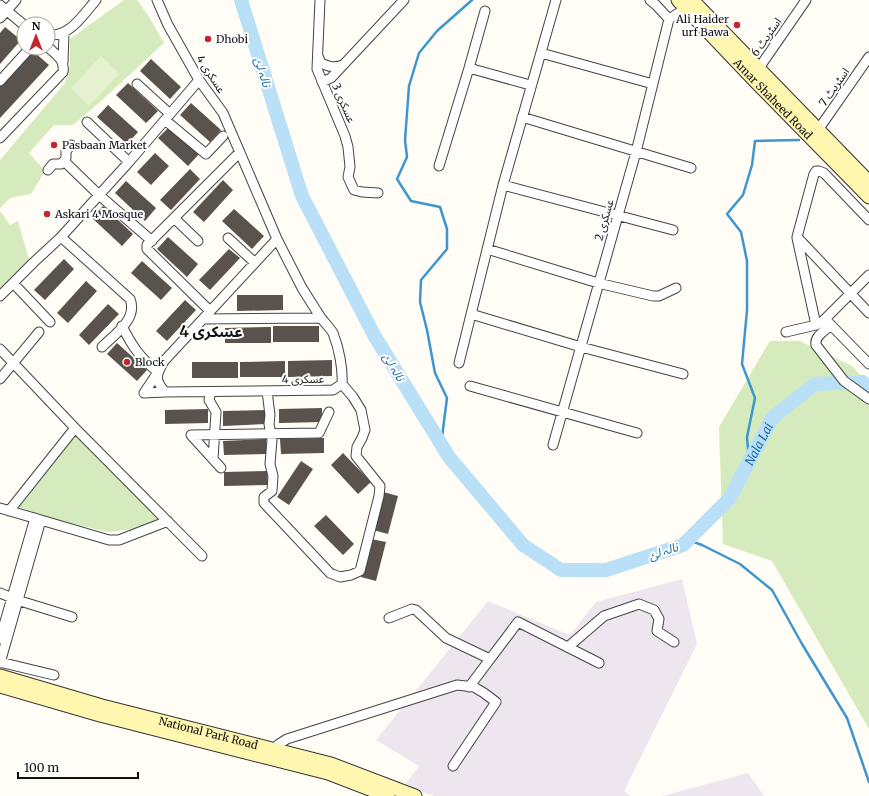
<svg xmlns="http://www.w3.org/2000/svg" width="869" height="796" font-family="Merriweather,'Noto Sans Arabic',serif">
  <rect width="100%" height="100%" fill="#fffdf5"/>
  <path fill="#eee6ef" d="M 682,579 L 697,644 L 624,791 L 631,796 L 434,796 L 404,786 L 419,766 L 376,740 L 488,601 L 570,635 L 596,602 Z
    M 748,773 L 764,796 L 662,796 Z"/>
  <path fill="#d5ebbd" d="M 124,0 L 137,0 L 148,15 L 164,43 L 100,102 L 73,125 L 54,125 L 29,153 L 45,171 L 31,194 L 10,198 L 0,208 L 0,160 L 65,83 L 70,64 L 70,39 Z
    M 0,211 L 10,225 L 18,221 L 30,263 L 0,291 Z
    M 770,341 L 800,341 L 852,366 L 869,385 L 869,729 L 772,561 L 723,544 L 719,427 Z
    M 75,435 L 159,519 L 141,528 L 109,532 L 60,521 L 16,506 Z"/>
  <path fill="#e6f2cf" d="M 101,56 L 119,74 L 89,106 L 71,88 Z"/>
  <g fill="none" stroke-linecap="round" stroke-linejoin="round">
    <path stroke="#3f96cf" stroke-width="2.5" d="M 441,445 L 447,398 L 435,373 L 427,330 L 420,302 L 421,280 L 447,249 L 447,229 L 440,207 L 411,201 L 397,179 L 407,157 L 405,140 L 409,86 L 419,53 L 437,31 L 472,0
      M 749,461 L 747,437 L 755,398 L 742,364 L 747,310 L 747,261 L 741,232 L 727,214 L 743,195 L 752,165 L 755,141 L 799,140
      M 688,540 L 702,545 L 740,564 L 772,590 L 802,644 L 847,718 L 869,782"/>
    <path stroke="#b9e0f7" stroke-width="14" id="s1" d="M 241,0 L 302,196 L 374,335 L 449,457 L 523,545 L 561,570 L 606,570 L 683,545 L 729,499 L 772,418 L 815,384 L 863,382 L 869,393"/>
  </g>
  <path fill="#5a524d" d="M 5,27 L 21,40 L 0,64 L 0,33 Z
    M 33,51 L 49,65 L 0,118 L 0,86 Z
    M 151,59 L 181,87 L 170,99 L 140,71 Z
    M 128,83 L 158,111 L 146,123 L 116,95 Z
    M 191,103 L 221,130 L 210,142 L 180,115 Z
    M 108,105 L 138,132 L 127,144 L 97,117 Z
    M 170,126 L 200,153 L 188,166 L 158,138 Z
    M 155,153 L 169,166 L 151,185 L 137,172 Z
    M 190,169 L 200,179 L 171,210 L 160,200 Z
    M 223,180 L 233,190 L 204,222 L 193,212 Z
    M 126,181 L 156,208 L 145,221 L 115,193 Z
    M 103,206 L 133,234 L 122,246 L 92,218 Z
    M 234,209 L 264,236 L 252,249 L 222,221 Z
    M 168,237 L 198,264 L 187,277 L 157,249 Z
    M 229,249 L 240,258 L 210,290 L 199,280 Z
    M 64,259 L 74,269 L 45,300 L 34,290 Z
    M 142,261 L 172,288 L 161,300 L 131,273 Z
    M 86,281 L 97,291 L 68,323 L 57,313 Z
    M 237,295 L 283,295 L 283,310 L 237,311 Z
    M 185,300 L 196,310 L 167,341 L 156,331 Z
    M 108,304 L 119,314 L 89,345 L 79,335 Z
    M 273,326 L 319,326 L 319,342 L 273,342 Z
    M 271,327 L 271,343 L 225,343 L 225,328 Z
    M 117,343 L 147,370 L 137,381 L 107,354 Z
    M 332,360 L 332,376 L 288,377 L 288,361 Z
    M 285,361 L 285,377 L 240,377 L 240,362 Z
    M 192,362 L 238,362 L 238,378 L 192,378 Z
    M 322,408 L 322,422 L 279,423 L 279,409 Z
    M 208,409 L 208,423 L 165,424 L 165,410 Z
    M 266,410 L 266,424 L 223,426 L 223,411 Z
    M 324,438 L 324,453 L 281,454 L 280,439 Z
    M 266,439 L 267,454 L 224,455 L 223,441 Z
    M 343,453 L 371,482 L 358,494 L 331,465 Z
    M 301,461 L 313,469 L 289,505 L 277,497 Z
    M 267,471 L 268,485 L 224,486 L 224,472 Z
    M 383,492 L 398,496 L 388,534 L 373,530 Z
    M 326,515 L 354,544 L 343,555 L 314,526 Z
    M 371,539 L 386,542 L 376,581 L 361,577 Z"/>
  <g fill="none" stroke-linecap="round" stroke-linejoin="round">
    <g stroke="#444" stroke-width="11">
      <path id="street" d="M 157,0 L 168,25 L 199,80 L 223,113 L 277,239 L 164,361 C 156,375 154,379 165,392 L 333,390 L 342,384 C 343,369 339,348 333,333 C 330,328 325,323 321,318 L 203,319
        M 320,0 L 317,69 L 345,136 L 348,147 L 350,167 L 348,177 L 354,190 L 362,192 L 378,193
        M 650,0 L 656,5 L 669,19
        M 0,5 L 24,25
        M 0,18 L 16,0
        M 48,35 C 70,37 83,15 96,0
        M 541,53 L 653,84
        M 318,56 L 321,63 C 329,67 334,68 343,65
        M 63,62 L 64,33
        M 469,68 L 530,85
        M 759,68 L 806,0
        M 0,81 L 30,48
        M 322,82 L 331,78 L 404,0
        M 137,84 L 170,114
        M 522,117 L 691,168
        M 165,120 L 206,154 L 223,136
        M 87,122 L 129,162
        M 818,130 L 869,57
        M 0,138 L 63,72 C 65,59 56,55 48,47
        M 71,145 L 66,151 L 66,158 L 64,161 L 99,195 L 152,241
        M 439,166 L 469,68 L 485,11
        M 48,170 L 53,164 L 61,164 L 64,161
        M 503,185 L 673,230
        M 174,218 L 198,241
        M 869,220 L 824,173 L 819,171 L 816,171 L 814,174 L 797,237 L 869,313
        M 61,237 L 130,299 C 138,319 115,334 102,347
        M 228,238 L 254,262
        M 797,238 L 816,325
        M 277,239 L 302,288 L 321,318
        M 487,249 L 598,283 L 653,296 L 659,296 L 676,288
        M 13,283 L 50,322
        M 0,296 L 33,263 L 61,237 L 129,162 L 199,80
        M 210,311 L 147,249 L 147,245 L 240,152
        M 471,314 L 581,347 L 683,374
        M 827,321 L 869,364
        M 831,325 C 825,331 814,336 816,345 L 844,381 L 869,399
        M 122,326 C 132,346 140,358 158,372 L 144,393 L 165,392
        M 786,332 L 816,325 L 823,321 L 869,275
        M 0,349 L 75,428 L 202,556
        M 459,363 L 503,185 L 556,0
        M 0,379 L 39,332
        M 470,386 L 637,433
        M 267,391 L 270,415 L 269,424 L 272,440 L 270,464 L 273,476 L 272,491 L 264,497 L 264,503 L 330,573 L 340,577 L 351,575 L 360,571 L 379,496 L 380,486 L 356,456 L 357,447 L 362,438 L 365,430 L 361,410 L 353,397 L 342,384
        M 211,392 L 209,400 L 216,412 L 213,459
        M 553,445 L 636,152 L 669,19 L 686,8
        M 221,468 L 191,435 L 319,433 L 329,412
        M 0,508 L 109,540 L 119,540 L 168,521
        M 9,511 L 75,428
        M 0,593 L 17,600 L 72,617
        M 389,618 L 412,609 L 416,610 L 446,638 L 490,659
        M 0,639 L 35,518
        M 568,647 L 604,616 L 639,604 L 654,610 L 659,619 L 657,631 L 674,642
        M 0,662 L 54,675
        M 0,663 L 41,520
        M 469,687 L 518,622 L 599,663
        M 274,749 L 279,744 L 287,739 L 457,685 L 474,687 L 484,693 L 496,702 L 453,766"/>
    </g>
    <g stroke="#333" stroke-width="15">
      <g id="secondary">
        <path id="s2" d="M 678,0 L 759,85 L 869,197"/>
        <path d="M 692,0 L 869,182"/>
        <path id="s3" d="M 0,676 L 102,706 L 331,764 L 415,796"/>
        <path d="M 0,686 L 100,715 L 328,773 L 388,796"/>
      </g>
    </g>
    <use href="#street" stroke="#fff" stroke-width="9"/>
    <use href="#secondary" stroke="#fff6b0" stroke-width="13"/>
  </g>
  <g fill="#c4262e" stroke="#fff" stroke-width="1.5">
    <circle cx="737" cy="25" r="4"/>
    <circle cx="208" cy="39" r="4"/>
    <circle cx="54" cy="145" r="4"/>
    <circle cx="47" cy="214" r="4"/>
    <circle cx="127" cy="362" r="4"/>
  </g>
  <g text-anchor="middle" dominant-baseline="central" stroke-width="4" stroke-linejoin="round" paint-order="stroke">
    <g font-size="11" fill="#111" stroke="#fff" text-anchor="start">
      <text x="729" y="19" text-anchor="end">Ali Haider<tspan x="729" dy="13">urf Bawa</tspan></text>
      <text x="216" y="39">Dhobi</text>
      <text x="62" y="145">Pasbaan Market</text>
      <text x="55" y="214">Askari 4 Mosque</text>
      <text x="135" y="362">Block</text>
    </g>
    <g font-size="11" fill="#111" stroke="#fff">
      <text transform="translate(766 37) rotate(-55)">اسٹریٹ 6</text>
      <text transform="translate(211 74) rotate(57)">عسکری 4</text>
      <text transform="translate(834 87) rotate(-55)">اسٹریٹ 7</text>
      <text stroke="none"><textPath href="#s2" startOffset="137">Amar Shaheed Road</textPath></text>
      <text transform="translate(344 103) rotate(67)">عسکری 3</text>
      <text transform="translate(604 220) rotate(-74)">عسکری 2</text>
      <text transform="translate(303 379) rotate(-1)">عسکری 4</text>
      <text stroke="none"><textPath href="#s3" startOffset="216">National Park Road</textPath></text>
    </g>
    <g font-size="12" font-style="italic" fill="#1768a6" stroke="#fff">
      <text transform="translate(263 72) rotate(73)">نالہ لئ</text>
      <text transform="translate(394 367) rotate(59)">نالہ لئ</text>
      <text stroke="none"><textPath href="#s1" startOffset="919">Nala Lai</textPath></text>
      <text transform="translate(663 551) rotate(-19)">نالہ لئ</text>
    </g>
    <g font-size="15" font-weight="bold" fill="#111" stroke="#fff">
      <text x="211" y="331">عسکری 4</text>
    </g>
  </g>
  <g transform="translate(36 36)"><circle r="19" fill="#ffffff" stroke="#a0a0a0"/>
  <path d="M0-3L7 15L0 10L-7 15Z" fill="#c4262e"/>
  <text y="-6" font-size="11" font-weight="bold" text-anchor="middle" fill="#111111">N</text>
  </g>
  <path d="M18 772v6h120v-6" fill="none" stroke="#111111" stroke-width="2"/>
  <text x="24" y="772" font-size="12" fill="#111111" stroke="#ffffff" stroke-width="3" paint-order="stroke">100 m</text>
</svg>
